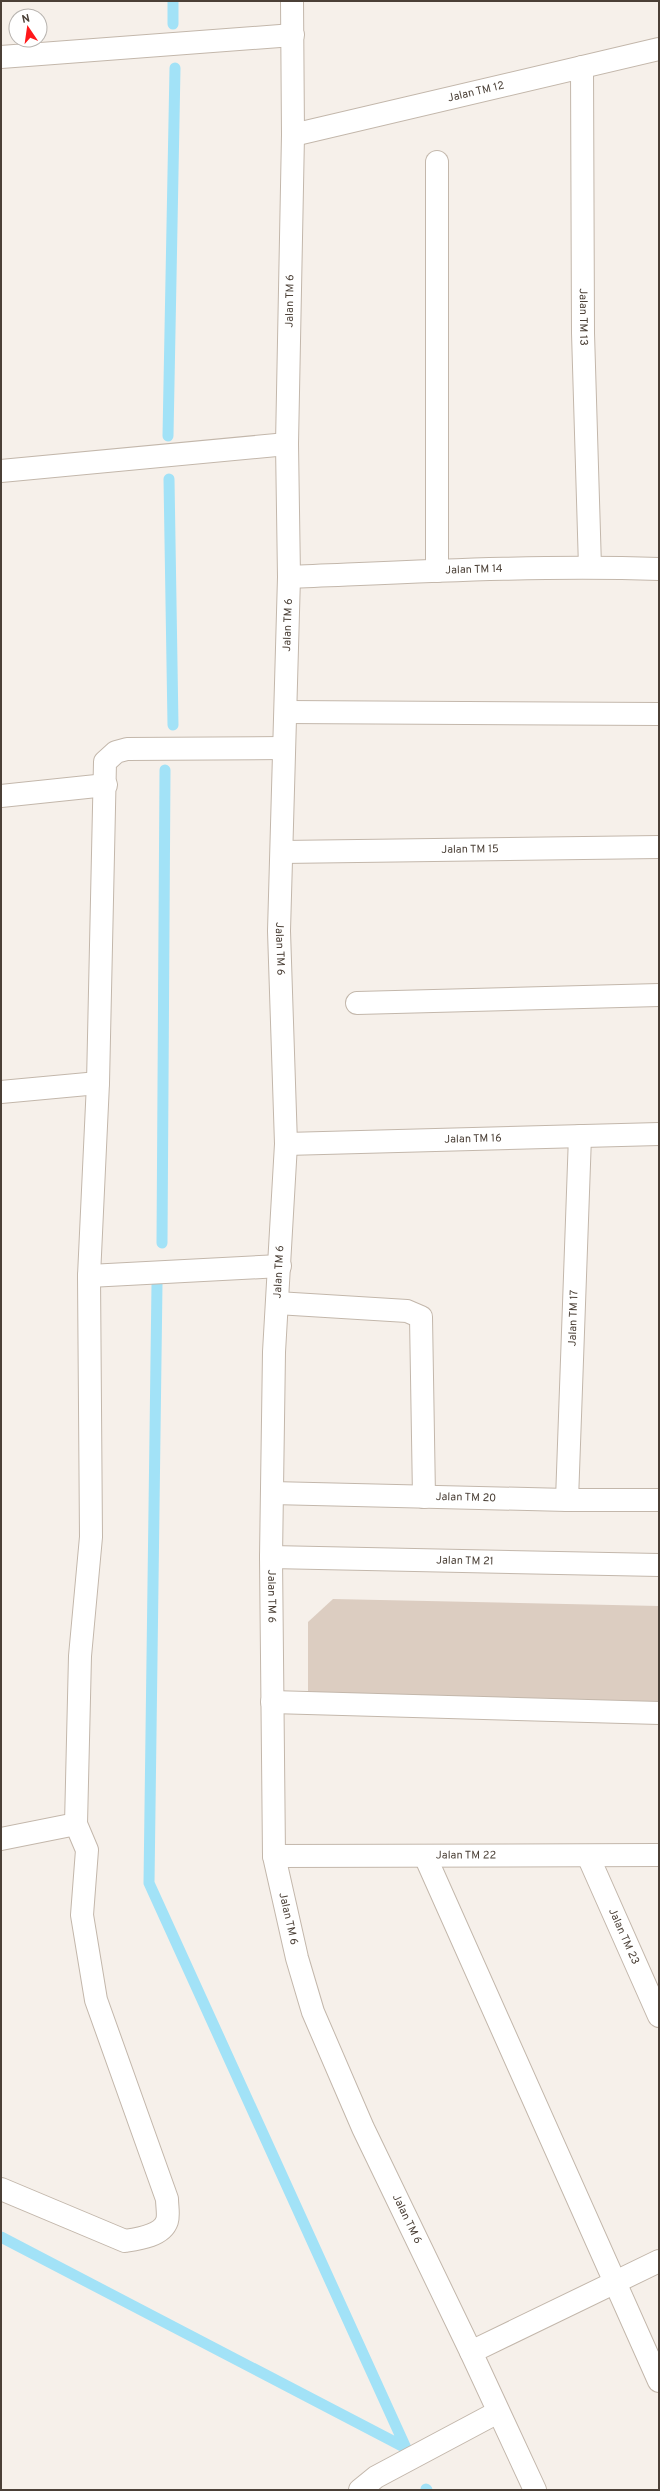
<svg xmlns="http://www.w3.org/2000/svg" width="660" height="2491" font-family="Overpass,sans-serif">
  <rect width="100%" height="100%" fill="#f6f0ea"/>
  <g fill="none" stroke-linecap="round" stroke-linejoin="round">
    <path stroke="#a2e2f7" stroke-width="11" d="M 173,24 L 173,1
      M 168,436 L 175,68
      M 169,479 L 173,725
      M 162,1243 L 165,770
      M 157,1284 L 149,1883 L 406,2448
      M 1,2237 L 406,2448
      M 426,2489 L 427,2490"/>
  </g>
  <path fill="#dccdc1" d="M 333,1599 L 659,1606 L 659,1702 L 308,1695 L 308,1622 Z"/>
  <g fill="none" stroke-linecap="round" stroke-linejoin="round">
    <g stroke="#c3b7ab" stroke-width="24">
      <g id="minor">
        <path id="s1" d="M 292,1 L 293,135 L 287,444 L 289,577 L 279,931 L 286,1144 L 274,1352 L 271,1557 L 274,1856 L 297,1958 L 313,2012 L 363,2128 L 471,2352 L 535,2490"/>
        <path d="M 1,57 L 293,35"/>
        <path id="s2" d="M 582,67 L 583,333 L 590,567"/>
        <path id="s3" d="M 293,135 L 659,49"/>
        <path d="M 1,471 L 287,444"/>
        <path d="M 437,571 L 437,162"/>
        <path id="s4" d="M 289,577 C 413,572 536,565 659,569"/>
        <path d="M 286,712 L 659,714"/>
        <path d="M 1,796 L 106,785"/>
        <path id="s5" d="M 282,852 L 659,847"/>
        <path d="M 357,1003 L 659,995"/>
        <path d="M 1,1092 L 98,1083"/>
        <path id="s6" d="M 286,1144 L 659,1134"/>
        <path d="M 89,1276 L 280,1266"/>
        <path d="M 277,1303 L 407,1311 L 421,1317 L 424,1497"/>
        <path id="s7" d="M 272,1493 L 567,1500 L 659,1500"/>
        <path id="s8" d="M 567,1500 L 580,1136"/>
        <path id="s9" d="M 271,1557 L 659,1565"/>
        <path d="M 272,1702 L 659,1713"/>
        <path d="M 1,1839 L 76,1824"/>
        <path id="s10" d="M 274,1856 L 659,1855"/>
        <path d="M 425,1856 L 659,2381"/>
        <path id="s11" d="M 588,1856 L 659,2016"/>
        <path d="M 1,2189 L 125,2241 C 138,2239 162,2236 167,2221 C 169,2215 167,2206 167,2199 L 96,2000 L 82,1915 L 87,1850 L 76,1824 L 80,1656 L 91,1537 L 89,1276 L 98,1083 L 105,762 L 116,752 L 127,749 L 284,748"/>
        <path d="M 471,2352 L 659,2261"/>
        <path d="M 360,2490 L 376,2477 L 498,2412"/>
      </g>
    </g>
    <use href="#minor" stroke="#fff" stroke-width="22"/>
  </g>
  <g text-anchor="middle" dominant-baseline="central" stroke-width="3.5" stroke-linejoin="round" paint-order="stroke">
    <g font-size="11" fill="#4b4037" stroke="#fff">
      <text stroke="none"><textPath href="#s3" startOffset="188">Jalan TM 12</textPath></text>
      <text transform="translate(290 301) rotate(-89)">Jalan TM 6</text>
      <text stroke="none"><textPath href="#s2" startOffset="250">Jalan TM 13</textPath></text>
      <text stroke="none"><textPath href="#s4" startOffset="185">Jalan TM 14</textPath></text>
      <text transform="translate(288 625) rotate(-88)">Jalan TM 6</text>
      <text stroke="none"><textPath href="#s5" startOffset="188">Jalan TM 15</textPath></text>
      <text stroke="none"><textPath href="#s1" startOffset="948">Jalan TM 6</textPath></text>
      <text stroke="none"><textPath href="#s6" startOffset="187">Jalan TM 16</textPath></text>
      <text transform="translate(279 1272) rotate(-87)">Jalan TM 6</text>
      <text stroke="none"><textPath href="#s8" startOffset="182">Jalan TM 17</textPath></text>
      <text stroke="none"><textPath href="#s7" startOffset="194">Jalan TM 20</textPath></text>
      <text stroke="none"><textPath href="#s9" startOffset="194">Jalan TM 21</textPath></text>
      <text stroke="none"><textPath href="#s1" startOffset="1596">Jalan TM 6</textPath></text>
      <text stroke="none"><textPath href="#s10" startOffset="192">Jalan TM 22</textPath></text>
      <text stroke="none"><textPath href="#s1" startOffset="1920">Jalan TM 6</textPath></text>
      <text stroke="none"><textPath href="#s11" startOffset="88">Jalan TM 23</textPath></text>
      <text stroke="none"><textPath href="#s1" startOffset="2244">Jalan TM 6</textPath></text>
    </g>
  </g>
  <rect width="660" height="2491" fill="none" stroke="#4b4037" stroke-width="4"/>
  <g transform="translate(28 28) rotate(347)"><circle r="19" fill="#ffffff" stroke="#b7b3af"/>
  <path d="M0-3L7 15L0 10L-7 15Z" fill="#ff181a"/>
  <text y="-6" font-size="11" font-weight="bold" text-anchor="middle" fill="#4b4037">N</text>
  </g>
</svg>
